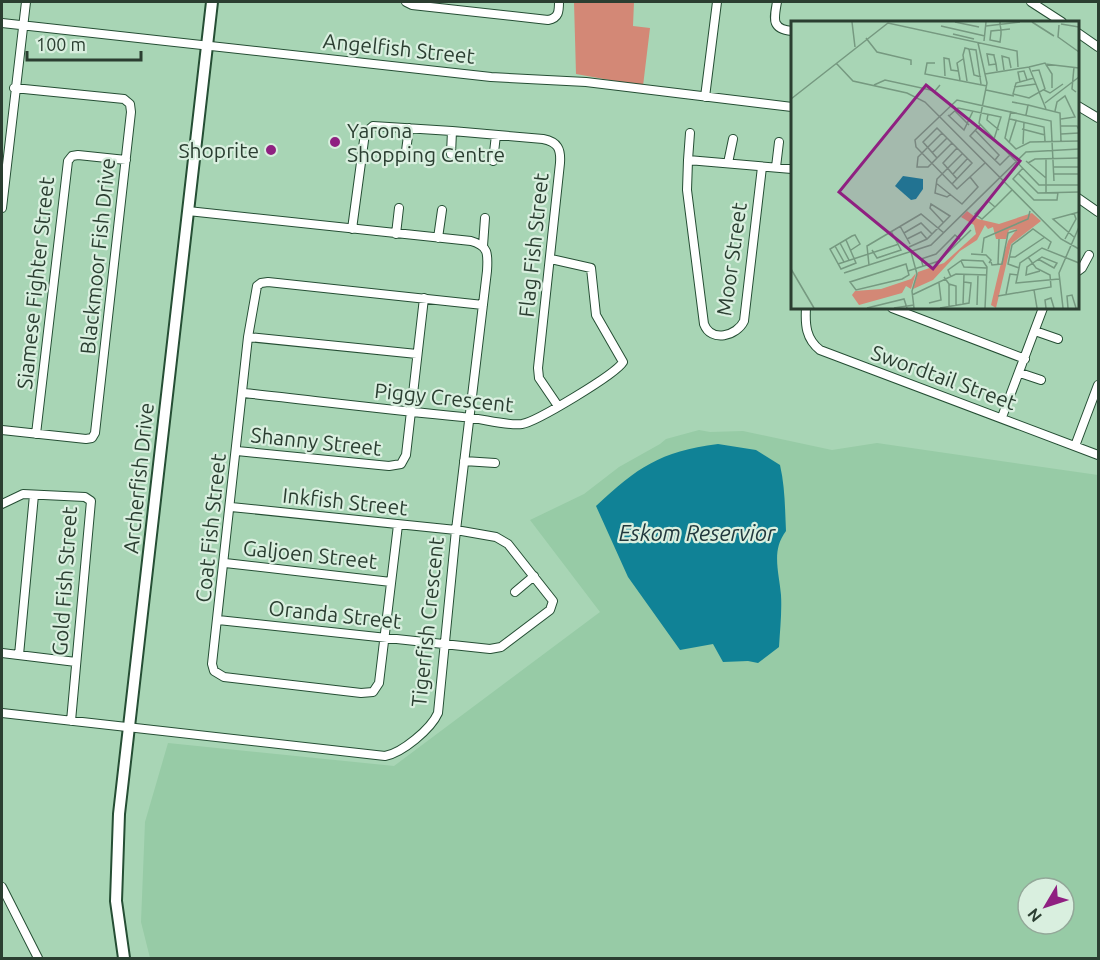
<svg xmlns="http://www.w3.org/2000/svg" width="1100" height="960" font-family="Ubuntu,sans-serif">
  <rect width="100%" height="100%" fill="#a8d5b5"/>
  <path fill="#97cba6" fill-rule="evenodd" d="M 699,430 L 710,432 L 743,431 L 832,450 L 877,443 L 1098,475 L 1098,958 L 150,958 L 141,922 L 145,822 L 168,743 L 394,766 L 600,612 L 530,520 L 584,494 L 619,467 L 660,444 L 666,439 ZM 1028,888 L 1064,888 L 1064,924 L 1028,924 Z"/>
  <path fill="#d38876" d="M 574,2 L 634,2 L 633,26 L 650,28 L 643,86 L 576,74 Z"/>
  <path fill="#108296" d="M 718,444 L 756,450 L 780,465 C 785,486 785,510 786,531 C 771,551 779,571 781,595 C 782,612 780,630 779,647 L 758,663 L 748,661 L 723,662 L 713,644 L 680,650 L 628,577 L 596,506 C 638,467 659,452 718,444 Z"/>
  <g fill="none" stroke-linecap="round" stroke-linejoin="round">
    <g stroke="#254e34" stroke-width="10">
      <path id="street" d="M 406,2 L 412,5 L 548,20 C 559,18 559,11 559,2
        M 777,2 C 774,19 771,29 792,31
        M 1031,2 L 1062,22
        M 2,23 L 491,77 L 586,82 L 792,107
        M 1078,33 L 1098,47
        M 705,97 L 717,2
        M 1078,106 L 1098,118
        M 406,151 L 409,128
        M 451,154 L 452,131
        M 688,160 L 690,133
        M 493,161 L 496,135
        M 728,163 L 733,139
        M 762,167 L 744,321 C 737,336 711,343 704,324 L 687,190 L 688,160 L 792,169
        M 776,167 L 779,142
        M 1078,198 L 1098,212
        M 2,208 L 26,2
        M 352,229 L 365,133 L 373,126 L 452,131 L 543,139 C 558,142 561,149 560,163 L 538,368 L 539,378 L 558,406
        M 396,234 L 399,208
        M 438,238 L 442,210
        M 483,246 L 485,218
        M 1078,271 L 1082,268 L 1089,255
        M 806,308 C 805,325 806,339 820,350 L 1098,455
        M 892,308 L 1025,359
        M 1035,331 L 1058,339
        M 248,337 L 417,354
        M 1020,373 L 1041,380
        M 244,393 C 317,401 390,410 463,417 C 481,418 505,426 522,424 C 536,422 616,374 623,362 L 596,315 L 591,268 L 551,259
        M 1002,417 L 1043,308
        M 2,430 L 86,439 L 92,438 L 95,433 L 131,112 L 130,104 L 124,99 L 14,88
        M 36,434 L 68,161 L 72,156 L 78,155 L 126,160
        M 1075,446 L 1098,385
        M 237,451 L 389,466 L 401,464 L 406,455 L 424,298
        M 464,461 L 495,463
        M 2,504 L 23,494 L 85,497 L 91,501 L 71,721
        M 398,525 L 379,683 L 373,692 L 361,693 L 224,677 L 214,671 L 212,664 L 248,337 L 257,286 L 261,283 L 268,282 L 483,305
        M 225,563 L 391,582
        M 515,592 L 534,576
        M 218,620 L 490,649 L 501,647 L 550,610 L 553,601 L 508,544 L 496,537 L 456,530 L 231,507
        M 2,653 L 76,662
        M 19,655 L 34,495
        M 2,713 L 385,756 C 402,753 431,729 438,713 L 456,530 L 487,271 C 488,254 489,246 471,241 L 188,211
        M 2,887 L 38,958"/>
    </g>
    <g stroke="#254e34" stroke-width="14">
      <path id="secondary" d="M 124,958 L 116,901 L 119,814 L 212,2"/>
    </g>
    <use href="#street" stroke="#fff" stroke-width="8"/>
    <use href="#secondary" stroke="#fff" stroke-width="10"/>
  </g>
  <g fill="#8f2081" stroke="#d9efdf" stroke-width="2">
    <circle cx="335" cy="142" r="6"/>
    <circle cx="271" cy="150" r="6"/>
  </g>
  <g text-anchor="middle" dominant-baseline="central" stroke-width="4.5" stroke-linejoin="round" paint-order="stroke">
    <g font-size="21" fill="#2b3e31" stroke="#d9efdf">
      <text transform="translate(399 48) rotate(6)">Angelfish Street</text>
      <text transform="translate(533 245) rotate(-84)">Flag Fish Street</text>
      <text transform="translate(97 256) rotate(-84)">Blackmoor Fish Drive</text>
      <text transform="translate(731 259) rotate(-82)">Moor Street</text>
      <text transform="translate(35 283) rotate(-84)">Siamese Fighter Street</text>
      <text transform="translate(944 377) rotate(20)">Swordtail Street</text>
      <text transform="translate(444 397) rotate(6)">Piggy Crescent</text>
      <text transform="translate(316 441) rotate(6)">Shanny Street</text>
      <text transform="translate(138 478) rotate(-84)">Archerfish Drive</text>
      <text transform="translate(345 501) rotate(6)">Inkfish Street</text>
      <text transform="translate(210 528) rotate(-84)">Coat Fish Street</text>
      <text transform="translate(310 554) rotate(6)">Galjoen Street</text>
      <text transform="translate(64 581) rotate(-86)">Gold Fish Street</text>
      <text transform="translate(335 614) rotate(6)">Oranda Street</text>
      <text transform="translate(427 622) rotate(-84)">Tigerfish Crescent</text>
    </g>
    <g font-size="21" fill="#2b3e31" stroke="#d9efdf" text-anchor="start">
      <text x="347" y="130">Yarona<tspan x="347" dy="24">Shopping Centre</tspan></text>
      <text x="259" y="150" text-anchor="end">Shoprite</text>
    </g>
    <g font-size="22" font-style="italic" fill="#22383d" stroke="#d9efdf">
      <text x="697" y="532">Eskom Reservior</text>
    </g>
  </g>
  <g transform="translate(791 21)">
    <rect width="288" height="288" fill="#a8d5b5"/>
    <path d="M 176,190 L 187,198 L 208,203 L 241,192 L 250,200 L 220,223 L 205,287 L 200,284 L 209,246 L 217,220 L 226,208 L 218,209 L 215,218 L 205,218 L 202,206 L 197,208 L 194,204 L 186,219 L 169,230 L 142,259 L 122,268 L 127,251 L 153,242 L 185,213 L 183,204 L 170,196 ZM 125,252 L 120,268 L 115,265 L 111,272 L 68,284 L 61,274 L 64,270 L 90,268 L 120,258 Z" fill="#d38876"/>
    <path d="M 112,155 L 132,158 L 132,168 L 125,178 L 120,179 L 104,165 Z" fill="#108296"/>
    <path fill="none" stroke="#769980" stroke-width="1.5" d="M 61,1 L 64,26M 164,1 L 188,6M 209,1 L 209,3 L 210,9 L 210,13 L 209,21 L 199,19 L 200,10 L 210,9 L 219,8M 241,1 L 263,15M 270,3 L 288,6M 268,4 L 267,16 L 288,31M 150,5 L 194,15M 195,5 L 229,1M 162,13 L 183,18M 75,17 L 86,31 L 120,39 L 120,44M 193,20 L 195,1M 187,22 L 196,62 L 188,102 L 248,164 L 288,164M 178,28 L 185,29 L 190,63M 178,28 L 183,54 L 190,56M 45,42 L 62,60 L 116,72 L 134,81 L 270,218 L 288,228M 144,42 L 136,42 L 134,53 L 196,65M 205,43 L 198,44 L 196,33 L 203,34 L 203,35 L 205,43 L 206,50M 254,43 L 288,47M 238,46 L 254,42 L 261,53 L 261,67M 283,46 L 281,68 L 285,71M 213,49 L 211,35 L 218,37 L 220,47M 241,50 L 248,49 L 254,68 L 238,77 L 222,73 L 225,62 L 243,57M 194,53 L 238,46 L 255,88M 154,55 L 153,37 L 158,38 L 160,49 L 167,50M 169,59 L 166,42 L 172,38M 176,60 L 172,34 L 174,27 L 178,28M 229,61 L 227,51 L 233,50 L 236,59M 83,64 L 94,59 L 144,70 L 149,64M 223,66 L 245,63M 195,69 L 223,75M 253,69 L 259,72 L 272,63M 0,78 L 97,2 L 226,30 L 227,46M 221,81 L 237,84 L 235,94M 254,82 L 288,56M 237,84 L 269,92 L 270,120M 164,90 L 178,104M 220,90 L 214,117 L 225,128 L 239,121 L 288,120M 264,90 L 266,81 L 274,75 L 284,96 L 270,98M 197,93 L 196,99 L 208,109M 157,94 L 173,109 L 182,90M 158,95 L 167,87 L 210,96 L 203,118M 219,98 L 253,106 L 254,120M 189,104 L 179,115 L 209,144 L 219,134M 270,105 L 286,105 L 288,109M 231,108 L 254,114M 184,109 L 208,134 L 204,139M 151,112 L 127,136 L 126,146 L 137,146 L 161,122M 270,113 L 288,112M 218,122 L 225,100M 232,123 L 233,101M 166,127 L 152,142 L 166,158M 141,132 L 156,117M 146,137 L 132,121 L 146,107 L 181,142 L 161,163M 255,138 L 255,172M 235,140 L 255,157M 194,142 L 166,168 L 125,126 L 124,119 L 166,79 L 260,100 L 263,160M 237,142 L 244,138 L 288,137M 262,146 L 288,146M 232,147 L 222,158 L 243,179 L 266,179 L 267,171M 227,152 L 247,172 L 288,171M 162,153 L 177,137M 262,153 L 288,153M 145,162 L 171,183 L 187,166 L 179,156M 160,173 L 156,176 L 144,172 L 146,158 L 171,133M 204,186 L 197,180 L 184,193 L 191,198 L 204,186 L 221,169M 109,205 L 119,223M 113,212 L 130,202 L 141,213M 283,216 L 262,198 L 288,191M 116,218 L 130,211 L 136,218M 274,218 L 285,198 L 283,192M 55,219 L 65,242 L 50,248 L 39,228 L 61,215 L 64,214 L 69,223 L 60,229M 49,222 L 58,239M 44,225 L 53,241M 118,226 L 136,218 L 159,195 L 140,183 L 139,187 L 152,201M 81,229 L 86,237 L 110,229 L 100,210M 120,231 L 126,253 L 121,270 L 123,287M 191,232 L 193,217 L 237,198 L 239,190M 180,233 L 195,234 L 200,239 L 198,242M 218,236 L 224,236 L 254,216M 247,238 L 263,247 L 266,242 L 251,236 L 236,246 L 235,254 L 249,250M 170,240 L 173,246 L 196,247M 200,241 L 201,244 L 211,243 L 217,212 L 226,209M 47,243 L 108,223M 115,243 L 118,254 L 111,258 L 65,269 L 59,261 ZM 207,243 L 208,218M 78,244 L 76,225 L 130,193 L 153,212M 132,245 L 130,238 L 145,233 L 164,214 L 170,219M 228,247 L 217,243 L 221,224 L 242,208 L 260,221 L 257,228M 0,248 L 23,287M 117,250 L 148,240 L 180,209M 53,252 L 140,224 L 235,131 L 288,128M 153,256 L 158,263 L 158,286M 160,256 L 157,249 L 171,239 L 192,240 L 196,246 L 194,287M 268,258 L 225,262 L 229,242 L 251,227 L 288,242M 158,263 L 165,265 L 165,285M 243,269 L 246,287M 215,273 L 219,253 L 227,254M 121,274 L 165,253 L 196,254M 207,275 L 260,266 L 259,254 L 245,247 L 237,236M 138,282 L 150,279 L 148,262M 172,284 L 173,253M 186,284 L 187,254M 76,287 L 113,278 L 116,287M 103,287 L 123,284M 149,287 L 178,282 L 180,262 L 173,261M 255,287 L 254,279 L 260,277 L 263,287M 272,287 L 268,252 L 288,206M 277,287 L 276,275 L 281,274 L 285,287"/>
    <path fill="#8f2081" fill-opacity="0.15" stroke="#8f2081" stroke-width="3" d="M 135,64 L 229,140 L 142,248 L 48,171 Z"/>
    <rect width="288" height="288" fill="none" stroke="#2b3e31" stroke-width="3"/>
  </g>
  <rect width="1100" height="960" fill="none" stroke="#2b3e31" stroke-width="6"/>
  <g transform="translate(1046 906) rotate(231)"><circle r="28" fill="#d9efdf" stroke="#93a899" stroke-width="1.5"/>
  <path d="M0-4.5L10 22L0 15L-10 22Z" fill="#8f2081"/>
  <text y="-9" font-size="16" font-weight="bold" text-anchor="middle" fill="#2b3e31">N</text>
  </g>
  <path d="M27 51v9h114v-9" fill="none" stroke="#2b3e31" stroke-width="3"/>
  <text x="36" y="51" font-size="18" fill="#2b3e31" stroke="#d9efdf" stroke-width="4.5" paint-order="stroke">100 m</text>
</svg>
